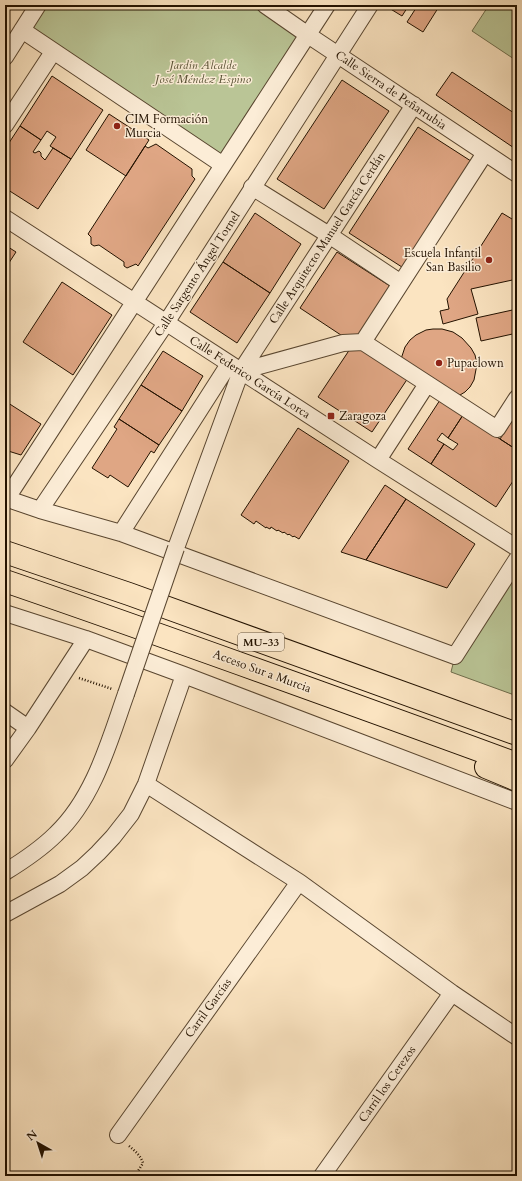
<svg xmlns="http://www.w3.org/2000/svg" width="522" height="1181" font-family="Cardo,serif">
  <rect width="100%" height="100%" fill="#fbe4c1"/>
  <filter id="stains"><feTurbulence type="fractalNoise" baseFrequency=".005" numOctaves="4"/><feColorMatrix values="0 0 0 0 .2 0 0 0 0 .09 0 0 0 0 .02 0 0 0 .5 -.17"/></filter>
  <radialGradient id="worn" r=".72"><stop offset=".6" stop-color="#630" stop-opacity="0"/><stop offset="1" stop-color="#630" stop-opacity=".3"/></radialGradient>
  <path fill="#bac596" stroke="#6e6c4b" d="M 29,5 L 265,5 L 308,35 L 223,165 L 22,30 Z
    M 489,5 L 517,5 L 517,61 L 472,31 Z
    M 517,559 L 517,696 L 451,672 L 455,656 Z"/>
  <path fill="#dfa684" stroke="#231200" d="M 384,5 L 409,5 L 402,16 Z
    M 418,5 L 440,5 L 423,32 L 407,22 Z
    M 452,72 L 517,115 L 517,150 L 436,95 Z
    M 52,76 L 103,110 L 71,159 L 50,146 L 56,137 L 47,131 L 41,140 L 20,126 Z
    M 342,80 L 389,111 L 324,209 L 277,179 Z
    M 109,114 L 149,140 L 126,176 L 86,150 Z
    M 20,126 L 41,140 L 33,152 L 35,153 L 39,151 L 41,153 L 41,156 L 45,160 L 53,148 L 71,159 L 38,209 L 5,188 L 5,149 Z
    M 418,127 L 474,163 L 405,269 L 349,233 Z
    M 156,144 L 192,169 L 192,176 L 195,179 L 138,266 L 136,264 L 127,268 L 124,266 L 124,262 L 99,245 L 94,246 L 91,244 L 91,237 L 88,234 L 145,146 L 148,148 Z
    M 255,213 L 301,244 L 270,293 L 223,262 Z
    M 502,213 L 517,222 L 517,279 L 471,289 L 478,314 L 443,324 L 440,311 L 449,309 L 447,299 Z
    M 5,245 L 16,252 L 5,269 Z
    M 337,252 L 393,288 L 361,338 L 350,341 L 300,308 Z
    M 223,262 L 270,293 L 237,343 L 190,312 Z
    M 62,282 L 112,315 L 73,375 L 23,342 Z
    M 517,309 L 517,333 L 481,341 L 476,318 Z
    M 433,329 L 442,329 L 453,332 L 462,338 L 471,348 L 475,355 L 477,364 L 474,380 L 470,387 L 465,392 L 455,398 L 400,362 L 405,347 L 410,340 L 416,335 L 426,330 Z
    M 354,343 L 408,378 L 372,432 L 318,397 Z
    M 163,351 L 203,376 L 182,411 L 141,385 Z
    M 141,385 L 182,411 L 159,445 L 119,419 Z
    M 440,400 L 463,415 L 448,438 L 442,433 L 437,440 L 444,444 L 431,464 L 408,449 Z
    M 5,401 L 41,424 L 21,455 L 5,450 Z
    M 517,413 L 517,450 L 500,439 Z
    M 463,415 L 517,450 L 517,475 L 496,507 L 431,464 L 444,444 L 453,450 L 458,444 L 448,438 Z
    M 119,419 L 159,445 L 154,453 L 151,451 L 128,487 L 110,475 L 108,478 L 92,468 L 117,429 L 114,427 Z
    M 298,428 L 349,461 L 299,539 L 294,536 L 293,537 L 289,534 L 288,535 L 284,532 L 283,533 L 278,530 L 277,531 L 271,527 L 270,529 L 266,527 L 266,528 L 256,521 L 254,524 L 241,515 Z
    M 385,485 L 406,499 L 366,560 L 341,552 Z
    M 406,499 L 475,544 L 447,588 L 366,560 Z"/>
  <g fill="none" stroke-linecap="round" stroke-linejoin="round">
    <g stroke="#594630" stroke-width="18">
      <path id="street" d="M 265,5 L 308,35 L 517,174
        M 22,30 L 223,165
        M 5,57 L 38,5
        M 5,125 L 53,52
        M 485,153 L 363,342 L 497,429 L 517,398
        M 252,187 L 329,235 L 401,283
        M 5,218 L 378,460 L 517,548
        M 241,371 L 343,343 L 363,342
        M 378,460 L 427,384
        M 5,498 L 40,510 L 166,323 L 370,5
        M 7,498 L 327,5
        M 40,510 L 121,533 L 455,656 L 517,559
        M 121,533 L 229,364
        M 176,548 L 241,371 L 414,105
        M 5,613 L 86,639 L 184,675 L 517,802
        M 5,712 L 28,728
        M 5,760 L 28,728 L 86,639
        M 146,784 L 299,882 L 452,993 L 517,1037
        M 5,872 C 23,861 41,849 56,834 C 94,798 109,742 126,694
        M 5,914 L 60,884 L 82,868 L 98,853 L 113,837 L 131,814 L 146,784 L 184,675
        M 118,1135 L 299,882
        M 322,1176 L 452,993"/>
    </g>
    <g stroke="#231200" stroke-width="24">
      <path id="highway" d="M 5,552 L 129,594 L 517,734
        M 5,581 C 177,640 347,702 517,764
        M 486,767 L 517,780"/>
    </g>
    <path stroke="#231200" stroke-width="2.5" stroke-dasharray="1 2" stroke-linecap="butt" d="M 79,678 L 112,689
      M 129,1146 C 135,1151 141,1156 143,1163 L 135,1176"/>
    <use href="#street" stroke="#fcedd7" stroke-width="16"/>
    <use href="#highway" stroke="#fbe4c1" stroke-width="22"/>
    <g stroke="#594630" stroke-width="18" stroke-linecap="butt">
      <path id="street-bridge" d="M 126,694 L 176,548"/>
    </g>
    <use href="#street-bridge" stroke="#fcedd7" stroke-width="16"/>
  </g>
  <g fill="#8f2418" stroke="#fcedd7" stroke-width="1.5">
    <circle cx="117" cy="126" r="4"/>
    <circle cx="489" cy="260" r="4"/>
    <circle cx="439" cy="363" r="4"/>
    <rect x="327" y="412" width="8" height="8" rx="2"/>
  </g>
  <g text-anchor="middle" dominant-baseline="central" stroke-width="3" stroke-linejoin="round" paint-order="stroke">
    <rect fill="#fcedd7" stroke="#645440" stroke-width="1" x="238" y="633" width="46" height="18" rx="3"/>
    <g font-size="11" font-weight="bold" fill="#231200">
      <text x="261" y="642">MU-33</text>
    </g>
    <g font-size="12" font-style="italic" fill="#585134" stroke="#fcedd7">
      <text x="203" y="65">Jardín Alcalde<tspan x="203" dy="14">José Méndez Espino</tspan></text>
    </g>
    <g font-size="12" fill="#231200" stroke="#fcedd7">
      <text transform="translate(391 90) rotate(34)">Calle Sierra de Peñarrubia</text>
      <text transform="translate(327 238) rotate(-57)">Calle Arquitecto Manuel García Cerdán</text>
      <text transform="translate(197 274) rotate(-57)">Calle Sargento Ángel Tornel</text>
      <text transform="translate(250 377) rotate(33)">Calle Federico García Lorca</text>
      <text transform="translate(262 671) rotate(20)">Acceso Sur a Murcia</text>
      <text transform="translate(208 1008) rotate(-54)">Carril Garcías</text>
      <text transform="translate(387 1084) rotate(-55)">Carril los Cerezos</text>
    </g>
    <g font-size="12" fill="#231200" stroke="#fcedd7" text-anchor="start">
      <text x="125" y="119">CIM Formación<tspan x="125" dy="14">Murcia</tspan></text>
      <text x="481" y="253" text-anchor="end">Escuela Infantil<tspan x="481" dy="14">San Basilio</tspan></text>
      <text x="447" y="363">Pupaclown</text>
      <text x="339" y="416">Zaragoza</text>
    </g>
  </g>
  <rect width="522" height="1181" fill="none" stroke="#fbe4c1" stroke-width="20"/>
  <rect x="6" y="6" width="510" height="1169" fill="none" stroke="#231200" stroke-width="2"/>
  <rect x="10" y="10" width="502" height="1161" fill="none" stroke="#231200"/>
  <g transform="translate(38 1143) rotate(321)" stroke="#fcedd7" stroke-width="3" paint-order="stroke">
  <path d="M0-3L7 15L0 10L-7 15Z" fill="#231200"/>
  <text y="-6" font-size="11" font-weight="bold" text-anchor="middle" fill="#231200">N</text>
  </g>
  <rect width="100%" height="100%" filter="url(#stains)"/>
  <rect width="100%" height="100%" fill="url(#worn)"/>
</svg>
